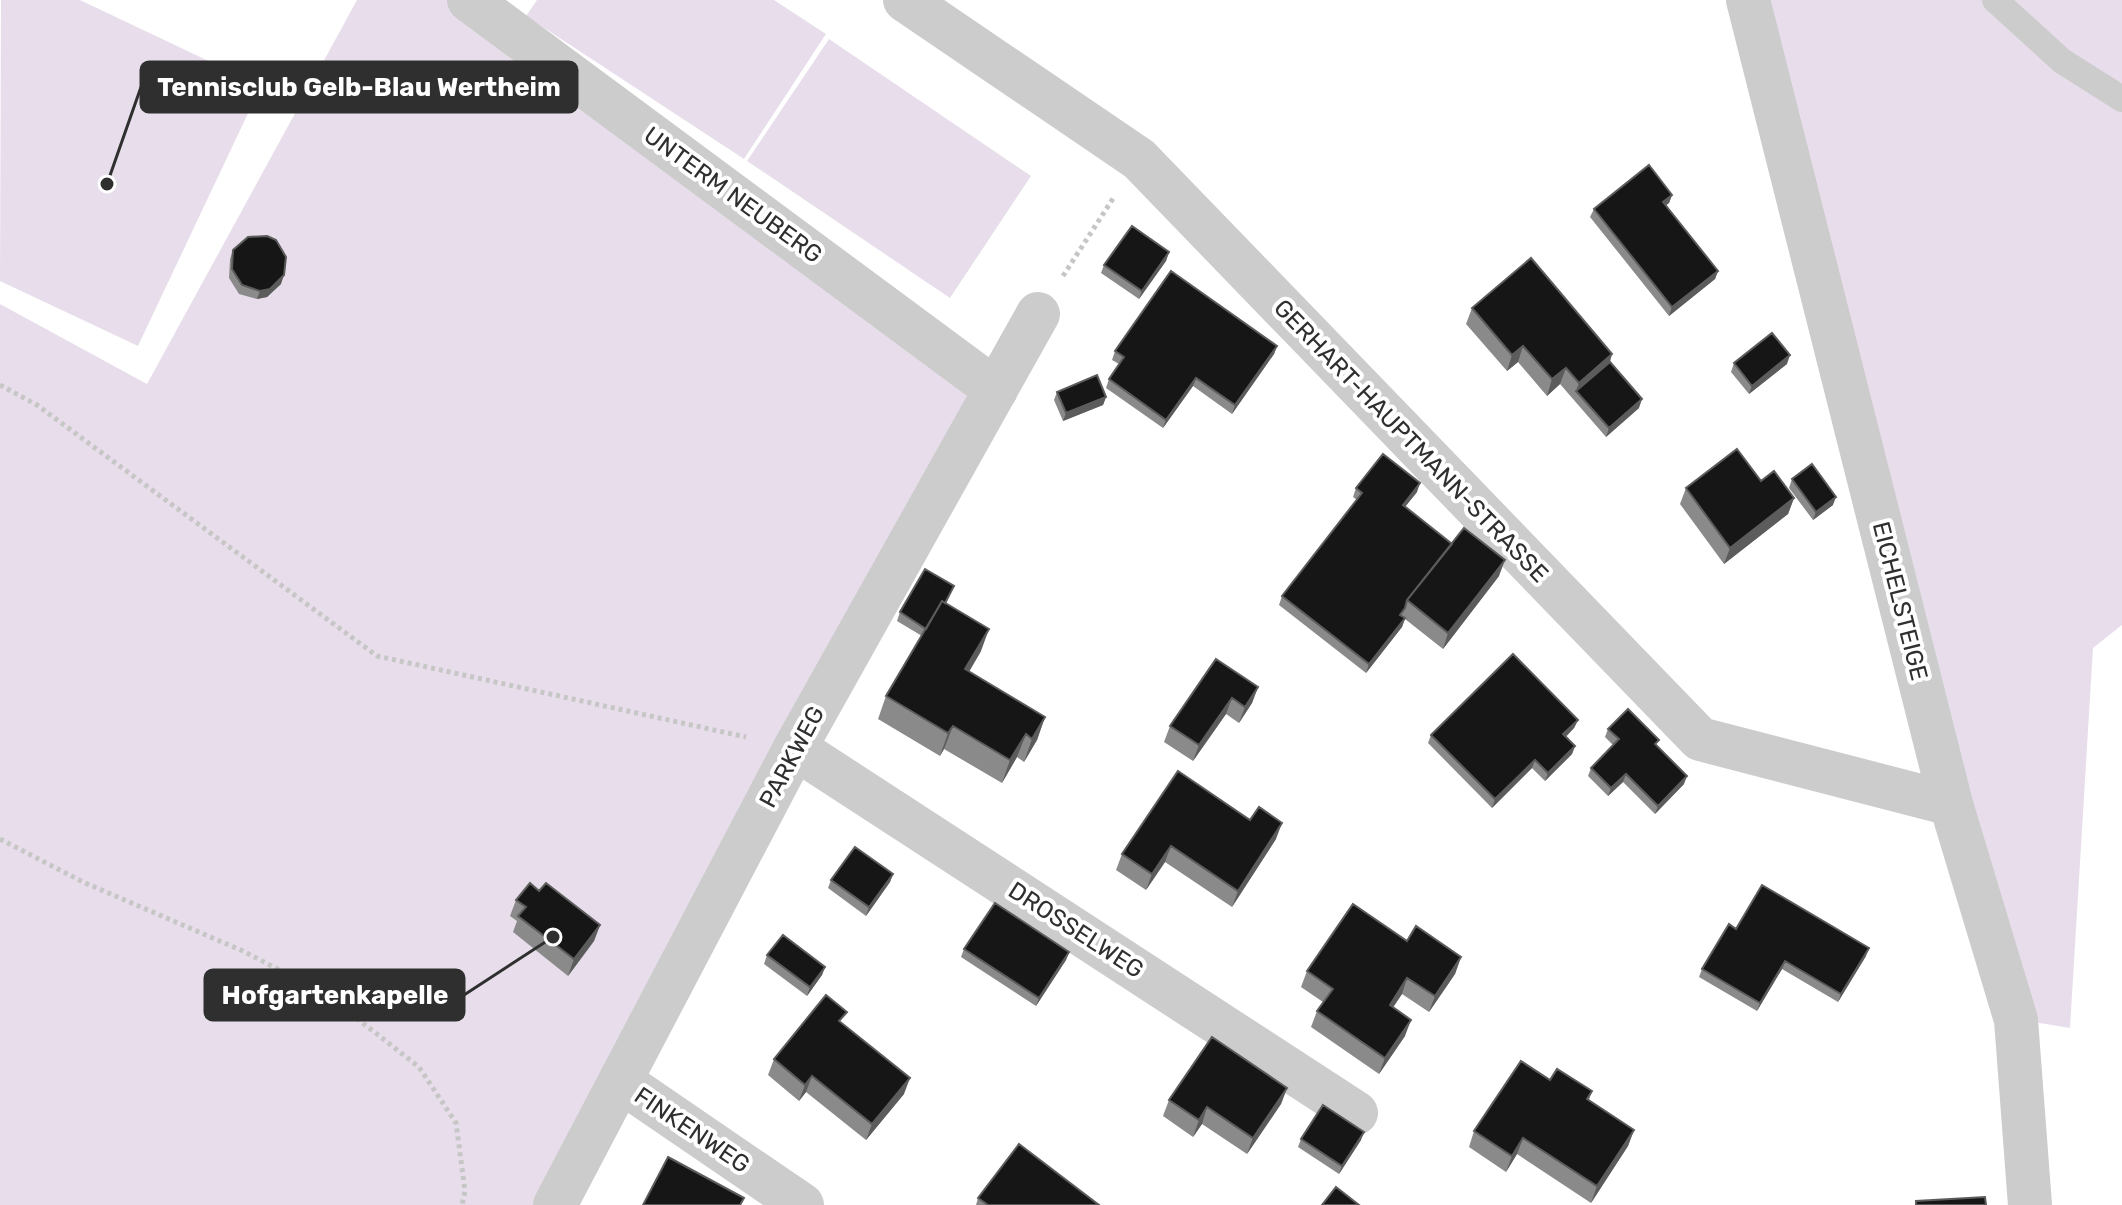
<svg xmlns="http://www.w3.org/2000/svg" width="2122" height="1205" font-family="Rubik,sans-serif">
  <rect width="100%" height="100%" fill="#fff"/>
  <path fill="#e8deeb" d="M 1,0 L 80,0 L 261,86 L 138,346 L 0,281 Z
    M 357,0 L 469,0 L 996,390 L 555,1205 L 0,1205 L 0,304 L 147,384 Z
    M 537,0 L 774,0 L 826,34 L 744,159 L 526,16 Z
    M 1751,0 L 2122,0 L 2122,625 L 2093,648 L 2070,1028 L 2016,1019 Z
    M 829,39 L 1031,176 L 950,298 L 747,161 Z"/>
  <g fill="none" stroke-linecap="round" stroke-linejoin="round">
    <path stroke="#c6c6c6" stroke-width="5" stroke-dasharray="4 4" stroke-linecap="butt" d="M 1063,276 L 1114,197
      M 0,385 L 37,405 L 377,656 L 746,737
      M 0,839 L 83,882 L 243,951 L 327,995 L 419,1067 L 456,1123 L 465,1191 L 462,1205"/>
    <path stroke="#ccc" stroke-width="26" d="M 1995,0 L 2062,61 L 2122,99"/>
    <path stroke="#ccc" stroke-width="44" d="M 469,0 L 996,390
      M 905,0 L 1139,159 L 1700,739 L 1951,804
      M 1748,0 L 1951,804 L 2016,1020 L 2030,1205
      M 795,748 L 1356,1113
      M 622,1082 L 802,1205
      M 555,1205 L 795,748 L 1038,314"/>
  </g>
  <path fill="#8a8a8a" d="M 1672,195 L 1669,203 L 1666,205 L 1718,271 L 1715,279 L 1669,316 L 1590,217 L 1594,209 Z
    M 233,250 L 281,284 L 267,297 L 257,299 L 239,294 L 229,278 L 230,259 Z
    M 1169,252 L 1166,261 L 1139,299 L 1101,273 L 1104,265 Z
    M 1472,308 L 1612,354 L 1610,362 L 1639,408 L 1606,437 L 1560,384 L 1547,396 L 1518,362 L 1507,371 L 1466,324 Z
    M 1277,346 L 1274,354 L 1232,414 L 1193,386 L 1163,428 L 1106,388 L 1109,379 L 1119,364 L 1112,360 L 1115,351 Z
    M 1734,363 L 1787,364 L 1749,394 L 1731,372 Z
    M 1057,392 L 1106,397 L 1103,405 L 1063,421 L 1054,400 Z
    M 1792,479 L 1833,505 L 1813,520 L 1789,488 Z
    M 1761,481 L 1794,498 L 1788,514 L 1724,564 L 1680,504 L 1686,488 Z
    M 1356,488 L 1417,492 L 1405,507 L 1452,544 L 1499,576 L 1443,649 L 1405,619 L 1402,627 L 1366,673 L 1279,605 L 1282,596 L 1357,500 L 1353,497 Z
    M 954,586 L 946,604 L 981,651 L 969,672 L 1045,717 L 1037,740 L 1024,762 L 1017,757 L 1002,783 L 944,749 L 940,756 L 878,719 L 886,696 L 922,636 L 897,621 L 900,612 Z
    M 1216,659 L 1258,687 L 1252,703 L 1239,723 L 1226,714 L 1193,761 L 1164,742 L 1170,726 Z
    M 1578,720 L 1574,728 L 1566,737 L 1575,746 L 1572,754 L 1545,781 L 1532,768 L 1492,808 L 1428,743 L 1431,735 Z
    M 1608,729 L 1657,746 L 1684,784 L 1655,814 L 1623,782 L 1608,796 L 1588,776 L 1591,768 L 1613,745 L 1605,737 Z
    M 1178,771 L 1276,839 L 1232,907 L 1165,862 L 1146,890 L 1116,870 L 1122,854 Z
    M 893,874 L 890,882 L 866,916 L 828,888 L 831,880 Z
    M 539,891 L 600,925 L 594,941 L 568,976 L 513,932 L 517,921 L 510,916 L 516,900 Z
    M 1736,929 L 1866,956 L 1838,1002 L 1782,969 L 1757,1011 L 1699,977 L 1702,969 Z
    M 1407,941 L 1461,957 L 1455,974 L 1429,1012 L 1402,994 L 1393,1007 L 1405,1036 L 1379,1074 L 1311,1027 L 1317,1011 L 1323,1002 L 1301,987 L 1307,971 Z
    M 964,949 L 1069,952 L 1066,960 L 1036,1006 L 961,957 Z
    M 767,955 L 825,967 L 822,975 L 807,996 L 764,964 Z
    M 842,1023 L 904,1094 L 866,1140 L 806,1092 L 799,1101 L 768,1075 L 774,1059 Z
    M 1550,1080 L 1592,1091 L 1589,1100 L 1634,1130 L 1628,1146 L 1591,1203 L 1517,1154 L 1506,1172 L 1469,1147 L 1474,1131 Z
    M 1287,1088 L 1281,1104 L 1247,1154 L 1202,1124 L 1193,1137 L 1163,1116 L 1169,1100 Z
    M 1301,1139 L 1361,1140 L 1339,1174 L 1298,1147 Z
    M 978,1198 L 1099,1205 L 976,1205 Z"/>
  <path fill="#5c5c5c" d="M 1672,195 L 1669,203 L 1660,210 L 1663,202 Z
    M 1169,252 L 1166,261 L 1139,299 L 1142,291 Z
    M 1718,271 L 1715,279 L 1669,316 L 1672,307 Z
    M 284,275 L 281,284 L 267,297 L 257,299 L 260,291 Z
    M 1277,346 L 1274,354 L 1232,414 L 1235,405 Z
    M 1523,346 L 1518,362 L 1507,371 L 1512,355 Z
    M 1612,354 L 1607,370 L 1576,391 L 1579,383 Z
    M 1790,355 L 1787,364 L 1749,394 L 1752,386 Z
    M 1566,368 L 1560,384 L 1547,396 L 1552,379 Z
    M 1196,378 L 1193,386 L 1163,428 L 1166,420 Z
    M 1106,397 L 1103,405 L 1063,421 L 1066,413 Z
    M 1642,399 L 1639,408 L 1606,437 L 1609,428 Z
    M 1420,483 L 1417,492 L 1400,513 L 1403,505 Z
    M 1836,497 L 1833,505 L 1813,520 L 1816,512 Z
    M 1794,498 L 1788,514 L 1724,564 L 1730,548 Z
    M 1505,560 L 1499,576 L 1443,649 L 1448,633 Z
    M 1405,618 L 1402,627 L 1366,673 L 1369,664 Z
    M 989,629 L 981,651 L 957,692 L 965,669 Z
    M 1258,687 L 1252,703 L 1239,723 L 1245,707 Z
    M 1232,698 L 1226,714 L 1193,761 L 1199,745 Z
    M 1045,717 L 1037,740 L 1024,762 L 1032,739 Z
    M 1578,720 L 1574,728 L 1560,742 L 1563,734 Z
    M 953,726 L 944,749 L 940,756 L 948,733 Z
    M 1026,734 L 1017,757 L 1002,783 L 1010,760 Z
    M 1575,746 L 1572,754 L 1545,781 L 1548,773 Z
    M 1535,760 L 1532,768 L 1492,808 L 1495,799 Z
    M 1626,774 L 1623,782 L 1608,796 L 1611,788 Z
    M 1687,776 L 1684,784 L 1655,814 L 1658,806 Z
    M 1282,823 L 1276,839 L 1232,907 L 1238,891 Z
    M 1171,846 L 1165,862 L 1146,890 L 1152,874 Z
    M 893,874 L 890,882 L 866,916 L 869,907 Z
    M 600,925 L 594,941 L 568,976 L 574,959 Z
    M 1869,948 L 1866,956 L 1838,1002 L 1841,994 Z
    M 1069,952 L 1066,960 L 1036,1006 L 1039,998 Z
    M 1461,957 L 1455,974 L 1429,1012 L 1435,996 Z
    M 1785,961 L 1782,969 L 1757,1011 L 1760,1003 Z
    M 825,967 L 822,975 L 807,996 L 810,987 Z
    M 1407,978 L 1402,994 L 1384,1021 L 1390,1005 Z
    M 1411,1020 L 1405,1036 L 1379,1074 L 1385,1058 Z
    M 812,1076 L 806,1092 L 799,1101 L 805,1085 Z
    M 910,1078 L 904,1094 L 866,1140 L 872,1124 Z
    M 1287,1088 L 1281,1104 L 1247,1154 L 1253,1138 Z
    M 1207,1107 L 1202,1124 L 1193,1137 L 1199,1120 Z
    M 1634,1130 L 1628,1146 L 1591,1203 L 1597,1186 Z
    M 1364,1132 L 1361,1140 L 1339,1174 L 1342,1166 Z
    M 1523,1138 L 1517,1154 L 1506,1172 L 1512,1156 Z"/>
  <path fill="#161616" stroke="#5c5c5c" stroke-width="2" d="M 1649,165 L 1672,195 L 1663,202 L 1718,271 L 1672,307 L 1594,209 Z
    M 1132,226 L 1169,252 L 1142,291 L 1104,265 Z
    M 267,236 L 276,240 L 286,257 L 284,275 L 270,289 L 260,291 L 242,285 L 232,269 L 233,250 L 248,237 Z
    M 1531,258 L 1612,354 L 1579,383 L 1566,368 L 1552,379 L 1523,346 L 1512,355 L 1472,308 Z
    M 1171,271 L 1277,346 L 1235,405 L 1196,378 L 1166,420 L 1109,379 L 1124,357 L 1115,351 Z
    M 1772,333 L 1790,355 L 1752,386 L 1734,363 Z
    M 1610,362 L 1642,399 L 1609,428 L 1576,391 Z
    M 1097,375 L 1106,397 L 1066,413 L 1057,392 Z
    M 1737,449 L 1761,481 L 1774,471 L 1794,498 L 1730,548 L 1686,488 Z
    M 1383,454 L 1420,483 L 1403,505 L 1452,544 L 1407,600 L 1405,608 L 1400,615 L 1405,618 L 1369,664 L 1282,596 L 1362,493 L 1356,488 Z
    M 1812,464 L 1836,497 L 1816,512 L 1792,479 Z
    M 1464,528 L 1505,560 L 1448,633 L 1407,600 Z
    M 925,569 L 954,586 L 945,603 L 942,601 L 926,629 L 900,612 Z
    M 942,601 L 989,629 L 965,669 L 1045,717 L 1032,739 L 1026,734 L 1010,760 L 953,726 L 948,733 L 886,696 Z
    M 1513,654 L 1578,720 L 1563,734 L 1575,746 L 1548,773 L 1535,760 L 1495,799 L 1431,735 Z
    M 1216,659 L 1258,687 L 1245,707 L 1232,698 L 1199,745 L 1170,726 Z
    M 1628,709 L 1659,740 L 1655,744 L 1687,776 L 1658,806 L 1626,774 L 1611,788 L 1591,768 L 1619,739 L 1608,729 Z
    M 1178,771 L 1250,820 L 1259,807 L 1282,823 L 1238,891 L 1171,846 L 1152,874 L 1122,854 Z
    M 855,847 L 893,874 L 869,907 L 831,880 Z
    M 530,883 L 539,891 L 546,883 L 600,925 L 574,959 L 518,916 L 526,907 L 516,900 Z
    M 1762,885 L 1869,948 L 1841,994 L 1785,961 L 1760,1003 L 1702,969 L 1729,924 L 1736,929 Z
    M 995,903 L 1069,952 L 1039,998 L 964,949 Z
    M 1353,904 L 1407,941 L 1416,926 L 1461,957 L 1435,996 L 1407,978 L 1390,1005 L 1411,1020 L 1385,1058 L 1317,1011 L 1333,989 L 1307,971 Z
    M 783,935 L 825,967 L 810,987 L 767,955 Z
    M 826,995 L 847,1012 L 839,1021 L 910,1078 L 872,1124 L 812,1076 L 805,1085 L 774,1059 Z
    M 1212,1037 L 1287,1088 L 1253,1138 L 1207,1107 L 1199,1120 L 1169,1100 Z
    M 1521,1061 L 1550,1080 L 1557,1069 L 1592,1091 L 1587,1099 L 1634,1130 L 1597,1186 L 1523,1138 L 1512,1156 L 1474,1131 Z
    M 1323,1105 L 1364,1132 L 1342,1166 L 1301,1139 Z
    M 1019,1144 L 1099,1205 L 988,1205 L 978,1198 Z
    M 668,1157 L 744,1198 L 740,1205 L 643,1205 Z
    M 1336,1187 L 1359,1205 L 1322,1205 Z
    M 1985,1197 L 1986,1205 L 1916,1205 L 1916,1201 Z"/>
  <g text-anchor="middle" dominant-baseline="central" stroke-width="8" stroke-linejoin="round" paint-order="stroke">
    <g font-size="24" fill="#2f2f2f" stroke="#fff">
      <text transform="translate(733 195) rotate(36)">UNTERM NEUBERG</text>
      <text transform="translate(1411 441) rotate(46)">GERHART-HAUPTMANN-STRASSE</text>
      <text transform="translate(1900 601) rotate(76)">EICHELSTEIGE</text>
      <text transform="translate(792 757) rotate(-62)">PARKWEG</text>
      <text transform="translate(1076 930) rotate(33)">DROSSELWEG</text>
      <text transform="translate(692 1130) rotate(34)">FINKENWEG</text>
    </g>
  </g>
  <path fill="none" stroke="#2f2f2f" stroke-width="3" d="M107 184L141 87M553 937L464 995"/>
  <g fill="#2f2f2f" stroke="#fff" stroke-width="3">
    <circle cx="107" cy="184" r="8"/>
    <circle cx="553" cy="937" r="8"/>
  </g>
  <g fill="#2f2f2f" stroke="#2f2f2f" stroke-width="3">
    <rect x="141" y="62" width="436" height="50" rx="8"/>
    <rect x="205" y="970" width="259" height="50" rx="8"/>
  </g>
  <g font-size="26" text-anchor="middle" font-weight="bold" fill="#fff">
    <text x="359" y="96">Tennisclub Gelb-Blau Wertheim</text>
    <text x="335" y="1004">Hofgartenkapelle</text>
  </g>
</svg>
